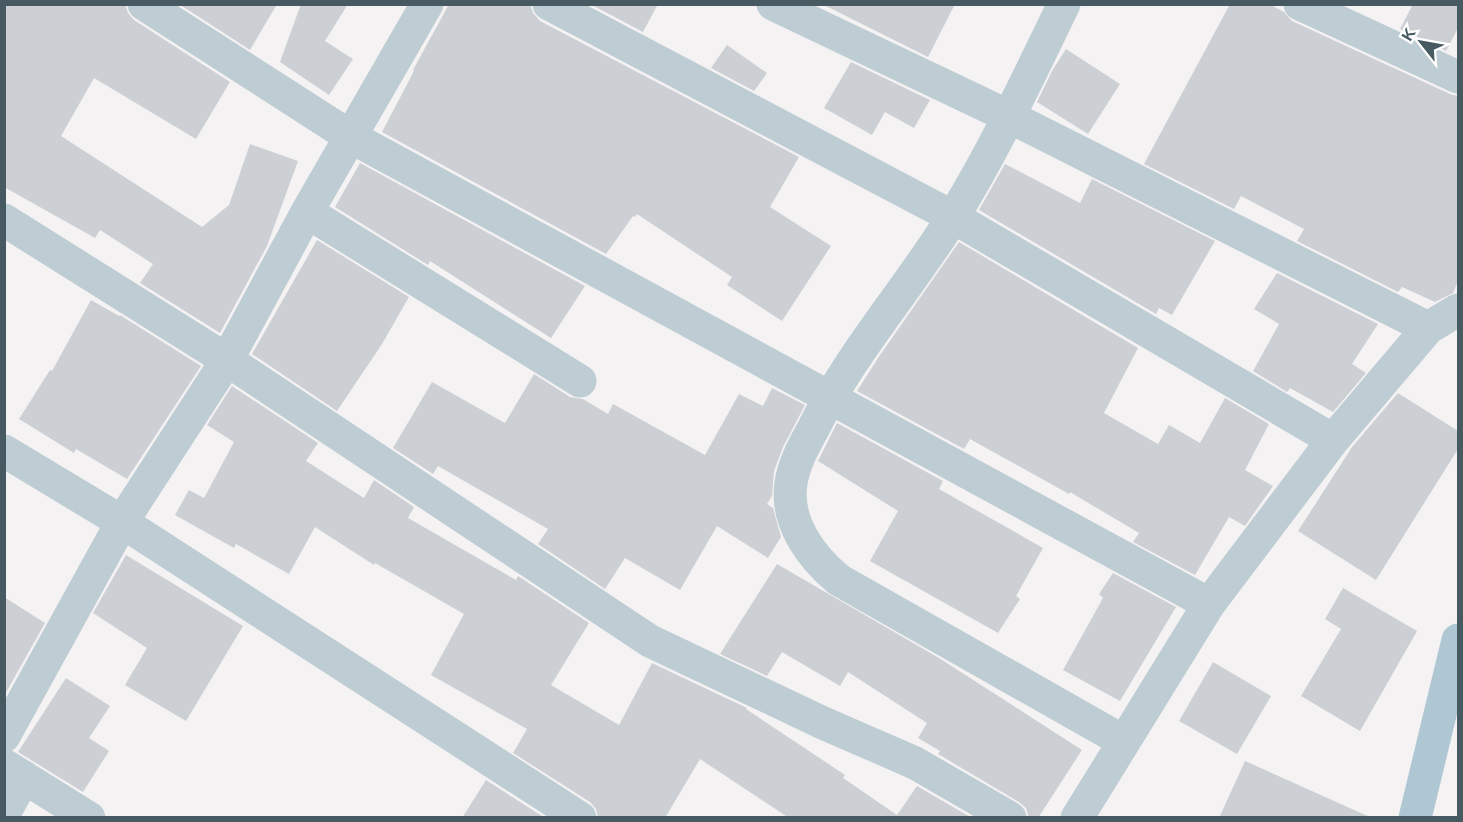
<svg xmlns="http://www.w3.org/2000/svg" width="1463" height="822" font-family="Arial,sans-serif">
  <rect width="100%" height="100%" fill="#f4f2f2"/>
  <path fill="#ccd0d5" d="M 4,4 L 125,4 L 128,13 L 134,20 L 230,82 L 196,139 L 94,78 L 61,136 L 202,227 L 229,205 L 250,144 L 298,161 L 267,246 L 220,333 L 140,283 L 153,264 L 100,230 L 95,238 L 4,187 Z
    M 179,4 L 277,4 L 250,50 Z
    M 301,4 L 348,4 L 325,41 L 353,59 L 329,95 L 280,62 Z
    M 449,4 L 530,4 L 533,13 L 540,21 L 799,157 L 770,207 L 831,246 L 782,321 L 727,285 L 732,277 L 637,214 L 635,217 L 633,216 L 606,254 L 382,132 L 414,71 L 413,70 Z
    M 590,4 L 658,4 L 643,32 Z
    M 822,4 L 955,4 L 928,57 Z
    M 1230,4 L 1269,4 L 1284,12 L 1292,21 L 1450,94 L 1458,96 L 1458,281 L 1453,293 L 1435,302 L 1402,287 L 1398,292 L 1297,241 L 1304,229 L 1241,196 L 1234,209 L 1144,164 Z
    M 1413,4 L 1458,4 L 1458,28 L 1446,51 L 1400,29 Z
    M 727,45 L 767,73 L 754,91 L 711,68 Z
    M 1066,49 L 1120,84 L 1088,134 L 1037,102 L 1052,71 Z
    M 851,62 L 930,100 L 914,128 L 885,112 L 872,135 L 824,108 Z
    M 360,163 L 585,286 L 551,338 L 430,261 L 428,265 L 335,207 Z
    M 1005,164 L 1080,203 L 1092,179 L 1215,241 L 1172,315 L 1159,308 L 1156,314 L 979,210 Z
    M 317,240 L 409,297 L 382,344 L 337,411 L 252,354 Z
    M 959,242 L 1138,348 L 1104,413 L 1158,444 L 1169,425 L 1200,443 L 1225,398 L 1269,424 L 1245,470 L 1273,486 L 1245,526 L 1229,517 L 1195,575 L 1133,542 L 1139,533 L 1070,492 L 1069,494 L 970,439 L 964,449 L 857,391 L 878,358 Z
    M 1277,273 L 1378,324 L 1352,364 L 1366,373 L 1333,412 L 1290,388 L 1287,392 L 1253,371 L 1279,324 L 1254,309 Z
    M 91,300 L 119,316 L 120,315 L 201,366 L 127,479 L 76,449 L 74,453 L 19,419 L 50,370 L 52,371 Z
    M 534,374 L 570,397 L 583,399 L 608,414 L 613,404 L 705,455 L 739,394 L 763,406 L 772,388 L 805,405 L 783,447 L 774,471 L 772,496 L 767,504 L 773,508 L 781,537 L 768,558 L 717,526 L 680,590 L 625,558 L 605,589 L 538,544 L 548,529 L 438,466 L 433,474 L 393,448 L 432,382 L 505,423 Z
    M 232,386 L 318,443 L 306,461 L 364,498 L 374,480 L 414,507 L 408,518 L 516,580 L 518,576 L 589,623 L 551,685 L 619,725 L 652,663 L 747,708 L 746,709 L 845,775 L 843,778 L 897,815 L 917,786 L 972,818 L 789,818 L 700,759 L 665,818 L 598,818 L 596,809 L 590,802 L 513,753 L 527,729 L 431,675 L 464,614 L 375,563 L 374,565 L 315,527 L 289,574 L 236,544 L 234,548 L 175,515 L 189,490 L 204,498 L 234,442 L 207,425 Z
    M 1398,393 L 1458,431 L 1458,449 L 1376,580 L 1298,531 L 1352,447 Z
    M 837,423 L 943,481 L 939,489 L 1043,548 L 1016,596 L 1020,599 L 998,633 L 870,561 L 898,511 L 818,461 Z
    M 126,555 L 243,626 L 186,721 L 125,685 L 147,648 L 93,613 Z
    M 777,564 L 939,658 L 1082,750 L 1038,818 L 1029,818 L 1026,808 L 1019,802 L 938,754 L 940,751 L 918,738 L 927,723 L 848,672 L 840,686 L 782,652 L 767,676 L 720,654 Z
    M 1113,573 L 1176,607 L 1120,701 L 1063,670 L 1103,598 L 1099,594 Z
    M 1343,588 L 1417,631 L 1360,731 L 1301,696 L 1341,629 L 1325,619 Z
    M 4,597 L 45,623 L 4,696 Z
    M 1213,662 L 1271,696 L 1237,754 L 1179,721 Z
    M 66,678 L 110,706 L 89,738 L 109,751 L 83,792 L 18,752 Z
    M 1245,761 L 1372,818 L 1219,818 Z
    M 486,780 L 545,818 L 462,818 Z"/>
  <g fill="none" stroke-linecap="round" stroke-linejoin="round">
    <path stroke="#beccd3" stroke-width="33" d="M 144,4 L 351,137 L 1209,604
      M 549,4 L 953,217 L 1333,440
      M 773,4 L 1008,116 L 1428,328
      M 1064,4 C 1029,76 995,149 953,217 C 908,289 851,353 813,429 C 804,446 794,463 791,483 C 785,522 811,557 839,580 L 1123,741
      M 1300,4 L 1458,77
      M 307,212 L 580,381
      M 4,220 L 227,360 L 650,641 L 823,723 L 915,763 L 1010,818
      M 4,451 L 122,522 L 580,818
      M 4,736 L 122,522 L 227,360 L 307,212 L 427,4
      M 4,765 L 89,818
      M 4,814 L 24,777
      M 1077,818 L 1209,604 L 1333,440 L 1428,328 L 1458,310"/>
    <path stroke="#afc7d3" stroke-width="33" d="M 1415,818 L 1458,640"/>
  </g>
  <rect width="1463" height="822" fill="none" stroke="#475a62" stroke-width="12"/>
  <g transform="translate(1421 42) rotate(301)" stroke="#ffffff" stroke-width="4.5" paint-order="stroke">
  <path d="M0-4.5L10 22L0 15L-10 22Z" fill="#475a62"/>
  <text y="-9" font-size="16" font-weight="bold" text-anchor="middle" fill="#475a62">K</text>
  </g>
</svg>
